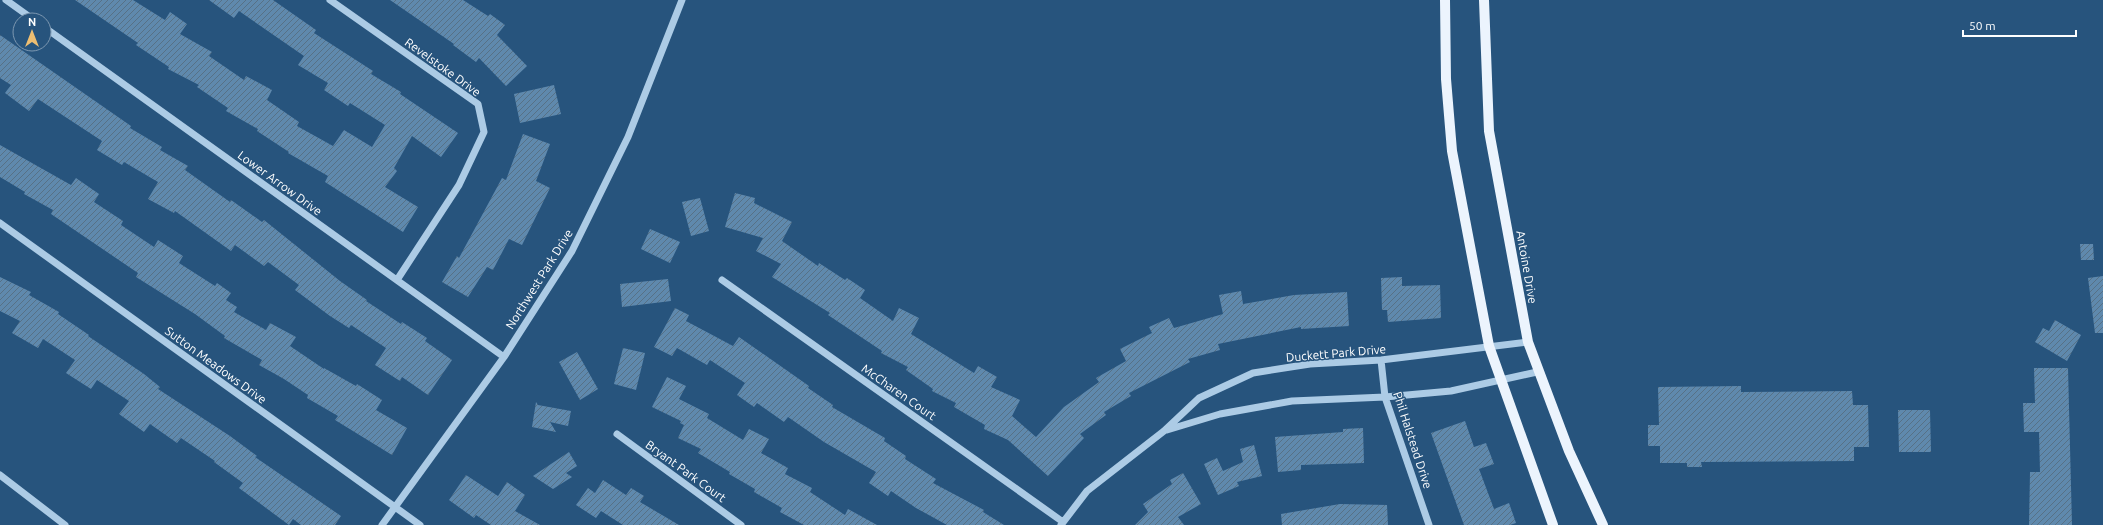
<svg xmlns="http://www.w3.org/2000/svg" width="2103" height="525" font-family="Ubuntu,sans-serif">
  <defs>
    <pattern id="building-hatch" width="6" height="6" patternUnits="userSpaceOnUse"><rect width="6" height="6" fill="#5f89ad"/><path d="M-1 1l2-2M0 6l6-6M5 7l2-2" fill="none" stroke="#577186"/></pattern>
  </defs>
  <rect width="100%" height="100%" fill="#27547d"/>
  <path fill="url(#building-hatch)" d="M 75,0 L 133,0 L 165,20 L 170,12 L 187,24 L 180,34 L 212,52 L 209,56 L 244,80 L 246,76 L 272,90 L 267,100 L 299,122 L 297,126 L 333,146 L 344,130 L 372,147 L 385,125 L 350,103 L 348,106 L 324,90 L 328,83 L 298,65 L 304,56 L 239,11 L 234,18 L 209,0 L 273,0 L 316,30 L 314,33 L 373,71 L 371,74 L 401,92 L 400,94 L 458,133 L 441,157 L 412,136 L 394,168 L 397,171 L 385,187 L 418,207 L 403,232 L 325,182 L 328,176 L 288,153 L 289,152 L 257,131 L 258,129 L 226,111 L 228,108 L 197,87 L 199,85 L 168,69 L 169,67 L 136,45 L 138,43 Z
    M 390,0 L 463,0 L 488,16 L 490,14 L 505,25 L 497,35 L 527,66 L 506,86 L 479,58 L 476,62 L 453,45 L 454,44 Z
    M 0,35 L 131,126 L 130,128 L 162,147 L 160,150 L 188,166 L 185,170 L 230,202 L 231,200 L 262,222 L 264,220 L 340,281 L 367,300 L 366,301 L 401,324 L 402,322 L 427,338 L 425,341 L 452,360 L 428,395 L 402,377 L 400,381 L 375,365 L 386,348 L 351,325 L 349,328 L 330,316 L 295,290 L 299,285 L 268,262 L 264,266 L 235,245 L 231,251 L 175,211 L 174,213 L 148,199 L 158,182 L 124,162 L 122,165 L 97,150 L 102,141 L 38,99 L 29,111 L 5,93 L 11,85 L 0,78 Z
    M 554,85 L 561,114 L 520,123 L 514,94 Z
    M 523,134 L 550,144 L 536,181 L 550,188 L 522,245 L 509,239 L 493,270 L 487,267 L 468,297 L 442,282 L 457,256 L 459,258 L 502,178 L 506,180 Z
    M 0,145 L 71,185 L 76,178 L 99,194 L 94,202 L 123,221 L 121,225 L 154,247 L 158,240 L 183,256 L 179,263 L 215,286 L 217,283 L 231,293 L 226,300 L 237,307 L 234,312 L 266,330 L 270,323 L 296,337 L 290,346 L 324,369 L 324,368 L 356,386 L 357,384 L 382,400 L 376,410 L 407,428 L 392,455 L 335,420 L 338,416 L 307,398 L 308,395 L 284,379 L 259,365 L 262,360 L 224,338 L 225,336 L 195,314 L 136,277 L 138,273 L 51,214 L 53,210 L 24,194 L 25,192 L 0,177 Z
    M 735,193 L 755,198 L 754,203 L 792,222 L 782,241 L 818,266 L 819,263 L 845,280 L 847,278 L 865,290 L 860,298 L 893,321 L 899,308 L 919,318 L 911,334 L 974,373 L 978,366 L 997,377 L 991,387 L 1020,400 L 1012,416 L 1036,437 L 1064,407 L 1099,382 L 1096,378 L 1126,361 L 1120,349 L 1152,333 L 1149,327 L 1169,318 L 1174,328 L 1223,314 L 1219,295 L 1241,291 L 1243,304 L 1294,295 L 1347,292 L 1349,326 L 1301,329 L 1301,327 L 1218,344 L 1220,350 L 1188,359 L 1190,362 L 1129,393 L 1131,396 L 1104,412 L 1106,415 L 1080,434 L 1084,438 L 1048,476 L 1008,440 L 984,429 L 985,425 L 954,407 L 956,403 L 932,391 L 933,389 L 906,370 L 908,367 L 881,353 L 882,351 L 828,315 L 830,313 L 772,277 L 781,264 L 756,251 L 763,238 L 725,227 Z
    M 700,198 L 709,231 L 691,236 L 682,202 Z
    M 650,229 L 680,242 L 670,263 L 641,249 Z
    M 2080,244 L 2093,244 L 2094,260 L 2081,260 Z
    M 2103,276 L 2103,333 L 2095,333 L 2088,278 Z
    M 0,277 L 31,292 L 29,295 L 59,312 L 58,314 L 89,335 L 88,336 L 144,374 L 160,387 L 158,389 L 230,436 L 257,456 L 255,457 L 341,516 L 335,525 L 301,525 L 293,519 L 289,525 L 239,488 L 243,483 L 214,462 L 215,461 L 181,438 L 177,443 L 150,424 L 144,432 L 119,414 L 129,401 L 97,380 L 91,389 L 66,373 L 75,360 L 43,339 L 38,348 L 12,333 L 20,321 L 0,311 Z
    M 1402,277 L 1402,286 L 1440,285 L 1441,318 L 1388,322 L 1387,310 L 1382,310 L 1381,278 Z
    M 668,279 L 671,301 L 622,307 L 620,284 Z
    M 675,308 L 689,315 L 686,321 L 733,346 L 739,337 L 809,386 L 808,388 L 833,405 L 832,407 L 885,438 L 884,441 L 906,456 L 905,459 L 936,479 L 933,483 L 984,510 L 983,512 L 1004,525 L 947,525 L 916,508 L 891,491 L 888,496 L 869,483 L 876,472 L 824,442 L 788,417 L 784,422 L 757,403 L 754,407 L 737,395 L 745,383 L 710,360 L 707,365 L 677,348 L 672,356 L 654,347 Z
    M 2055,320 L 2081,335 L 2067,361 L 2035,342 L 2043,328 L 2049,331 Z
    M 623,348 L 645,353 L 636,390 L 614,384 Z
    M 577,352 L 598,389 L 580,400 L 559,362 Z
    M 2034,368 L 2068,368 L 2072,525 L 2029,525 L 2030,472 L 2040,472 L 2039,432 L 2024,432 L 2023,403 L 2035,403 Z
    M 667,377 L 686,386 L 679,399 L 709,414 L 707,418 L 743,440 L 749,429 L 769,439 L 761,453 L 788,468 L 785,474 L 812,488 L 810,492 L 845,515 L 848,509 L 877,525 L 804,525 L 780,512 L 782,508 L 754,492 L 755,489 L 729,474 L 730,472 L 698,453 L 701,449 L 678,438 L 684,425 L 680,423 L 681,421 L 652,407 Z
    M 1741,386 L 1741,392 L 1852,391 L 1853,405 L 1868,405 L 1869,447 L 1854,447 L 1854,461 L 1701,462 L 1702,467 L 1687,467 L 1687,463 L 1660,463 L 1660,446 L 1648,446 L 1648,425 L 1659,425 L 1658,387 Z
    M 536,402 L 538,405 L 571,411 L 568,426 L 550,422 L 556,432 L 532,427 Z
    M 1898,410 L 1930,410 L 1931,452 L 1899,452 Z
    M 1465,421 L 1474,447 L 1486,443 L 1494,464 L 1479,469 L 1494,509 L 1509,503 L 1516,523 L 1510,525 L 1464,525 L 1431,433 Z
    M 1363,428 L 1364,463 L 1301,465 L 1301,470 L 1278,472 L 1275,437 L 1343,432 L 1343,429 Z
    M 1254,445 L 1262,476 L 1237,482 L 1239,486 L 1218,495 L 1204,464 L 1217,458 L 1223,471 L 1243,462 L 1240,449 Z
    M 569,452 L 577,466 L 566,473 L 572,477 L 553,489 L 533,476 Z
    M 1183,473 L 1201,504 L 1178,517 L 1184,525 L 1135,525 L 1148,512 L 1143,504 L 1172,484 L 1170,480 Z
    M 466,475 L 498,496 L 507,482 L 525,495 L 515,511 L 540,525 L 491,525 L 476,515 L 474,518 L 449,500 Z
    M 603,480 L 626,495 L 631,488 L 644,496 L 640,502 L 679,525 L 623,525 L 601,511 L 596,518 L 576,505 L 588,488 L 595,493 Z
    M 1340,504 L 1387,505 L 1388,525 L 1282,525 L 1281,514 Z"/>
  <g fill="none" stroke-linecap="round" stroke-linejoin="round">
    <path stroke="#accbe5" stroke-width="7" d="M 6,0 L 34,20
      M 330,0 L 478,104 L 484,132 L 459,185 L 397,280
      M 44,27 L 504,357
      M 0,223 L 420,525
      M 722,280 L 1063,522
      M 1381,360 L 1385,397 L 1429,525
      M 1167,430 L 1220,414 L 1292,401 L 1385,397 L 1451,391 L 1537,372
      M 617,434 L 741,525
      M 0,475 L 65,525
      M 382,525 L 504,357 L 572,251 L 628,137 L 682,0
      M 1061,525 L 1087,491 L 1164,431 L 1199,398 L 1253,373 L 1310,364 L 1381,360 L 1528,342"/>
    <path stroke="#ecf4fd" stroke-width="10" d="M 1445,0 L 1446,79 L 1452,151 L 1489,346 L 1553,525
      M 1484,0 L 1489,131 L 1528,342 L 1569,451 L 1603,525"/>
  </g>
  <g text-anchor="middle" dominant-baseline="central" stroke-width="3" stroke-linejoin="round" paint-order="stroke">
    <g font-size="12" fill="#fff" stroke="#27547d">
      <text transform="translate(443 67) rotate(36)">Revelstoke Drive</text>
      <text transform="translate(280 183) rotate(36)">Lower Arrow Drive</text>
      <text transform="translate(1527 267) rotate(80)">Antoine Drive</text>
      <text transform="translate(539 279) rotate(-58)">Northwest Park Drive</text>
      <text transform="translate(1336 353) rotate(-5)">Duckett Park Drive</text>
      <text transform="translate(216 365) rotate(36)">Sutton Meadows Drive</text>
      <text transform="translate(899 392) rotate(35)">McCharen Court</text>
      <text transform="translate(1413 440) rotate(72)">Phil Halstead Drive</text>
      <text transform="translate(686 471) rotate(36)">Bryant Park Court</text>
    </g>
  </g>
  <g transform="translate(32 32)"><circle r="19" fill="#27547d" stroke="#7d98b1"/>
  <path d="M0-3L7 15L0 10L-7 15Z" fill="#edbe72"/>
  <text y="-6" font-size="11" font-weight="bold" text-anchor="middle" fill="#ffffff">N</text>
  </g>
  <path d="M1963 30v6h113v-6" fill="none" stroke="#ffffff" stroke-width="2"/>
  <text x="1969" y="30" font-size="12" fill="#ffffff" stroke="#27547d" stroke-width="3" paint-order="stroke">50 m</text>
</svg>
